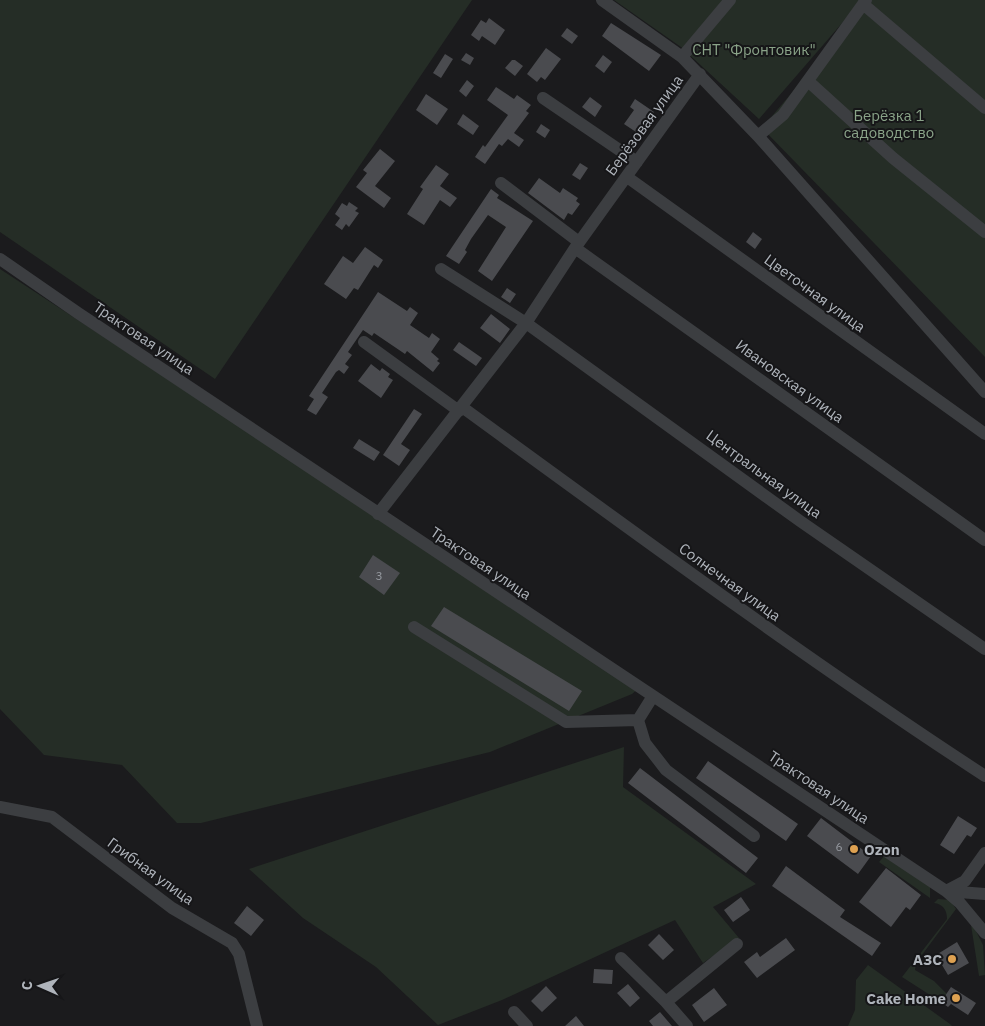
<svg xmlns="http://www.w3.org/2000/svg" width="985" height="1026" font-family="'IBM Plex Sans',sans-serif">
  <rect width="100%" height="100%" fill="#1b1b1d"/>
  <path fill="#252d26" d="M 0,0 L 472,0 L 215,379 L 0,232 Z
    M 614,0 L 862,0 L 759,119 L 681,47 Z
    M 870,0 L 985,0 L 985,357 L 762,128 Z
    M 0,269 L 639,688 L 632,694 L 490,752 L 201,823 L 177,823 L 122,765 L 44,755 L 0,709 Z
    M 624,747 L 623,787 L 756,884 L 713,907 L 739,938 L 703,963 L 675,920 L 502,1000 L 438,1025 L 376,967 L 303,918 L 249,869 Z
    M 886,854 L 930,886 L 930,898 L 879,862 Z
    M 938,899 L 950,900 L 956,909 L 916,963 L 915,970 L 934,981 L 947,994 L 941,1002 L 902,977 L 947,919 C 947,910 943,904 934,903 Z
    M 971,925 L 973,925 L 983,945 L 985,975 L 979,976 Z
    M 868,965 L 950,1024 L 952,1026 L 848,1026 L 855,1010 L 856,980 Z"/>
  <path fill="#4a4b4f" d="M 489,18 L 505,30 L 495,45 L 482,36 L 479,41 L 471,35 L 481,20 L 486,23 Z
    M 611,23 L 661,55 L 649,71 L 602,36 Z
    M 567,28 L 578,36 L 572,44 L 561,36 Z
    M 546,48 L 561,59 L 545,80 L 541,77 L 537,82 L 527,74 Z
    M 466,53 L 474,58 L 470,65 L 461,60 Z
    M 445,54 L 453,59 L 441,78 L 433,73 Z
    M 603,55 L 612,62 L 604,73 L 595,66 Z
    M 512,60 L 515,60 L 523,66 L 515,76 L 505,68 Z
    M 467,80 L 474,86 L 466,97 L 459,91 Z
    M 496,87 L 514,99 L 517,95 L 531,105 L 526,111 L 529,113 L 514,133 L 524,140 L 519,147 L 508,139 L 502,146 L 499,144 L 485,164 L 475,157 L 483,145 L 485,147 L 508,115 L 487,100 Z
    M 426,94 L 448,109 L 437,125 L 416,110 Z
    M 590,97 L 602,106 L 595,117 L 582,107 Z
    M 635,99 L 654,112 L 639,134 L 624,124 L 634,110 L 630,107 Z
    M 463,114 L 479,126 L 473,135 L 457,124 Z
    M 541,124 L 550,130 L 545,138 L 536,132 Z
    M 380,149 L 395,161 L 375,186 L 391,198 L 384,208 L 356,187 L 367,173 L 363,170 Z
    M 580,163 L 588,168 L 580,180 L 572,175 Z
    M 436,165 L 449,174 L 440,186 L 457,198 L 450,207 L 440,200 L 424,225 L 407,214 L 423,189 L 420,187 Z
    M 539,178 L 560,193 L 563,188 L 578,198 L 576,201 L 580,204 L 572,215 L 568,213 L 564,220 L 528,193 Z
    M 491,189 L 499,195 L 497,198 L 533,221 L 492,281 L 478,271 L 506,227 L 488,215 L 471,239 L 465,250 L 467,252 L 459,264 L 446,256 Z
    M 349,202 L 358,208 L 355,211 L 359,213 L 349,227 L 346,224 L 342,230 L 335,225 L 340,218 L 335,214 L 342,203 L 347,206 Z
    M 753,232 L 762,239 L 755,249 L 746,242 Z
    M 365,247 L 383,260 L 378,268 L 374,265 L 358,290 L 354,288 L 346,299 L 324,284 L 343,256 L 353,263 Z
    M 507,288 L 516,294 L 510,303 L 501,297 Z
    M 378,292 L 407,311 L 410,307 L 418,313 L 410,325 L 429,338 L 432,333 L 440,339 L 431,352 L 439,359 L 437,361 L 440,363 L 433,372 L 407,351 L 405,354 L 374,333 L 372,336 L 363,330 L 348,352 L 352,355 L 345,364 L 349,367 L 344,374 L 339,370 L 336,372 L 322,393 L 328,397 L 316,415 L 307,410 L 314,399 L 309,396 Z
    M 491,314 L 510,329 L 500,343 L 480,328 Z
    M 459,342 L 482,358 L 476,366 L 453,350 Z
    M 371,364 L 380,371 L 382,368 L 390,374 L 388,377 L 393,380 L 381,398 L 358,381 Z
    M 414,409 L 422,414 L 401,444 L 410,450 L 399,466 L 383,455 Z
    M 359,439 L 380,452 L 374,461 L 353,448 Z
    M 373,555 L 400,573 L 384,595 L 359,577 Z
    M 444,607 L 582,691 L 569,711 L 431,626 Z
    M 708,761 L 798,824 L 786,841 L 696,778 Z
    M 640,768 L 758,858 L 746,873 L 628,783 Z
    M 958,816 L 977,828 L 971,837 L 967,835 L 954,854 L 940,845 Z
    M 821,818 L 871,856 L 858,874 L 807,836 Z
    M 786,866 L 845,910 L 840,917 L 881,943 L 872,956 L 772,886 Z
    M 886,868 L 921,895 L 910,910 L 906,907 L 891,927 L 859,902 Z
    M 741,897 L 750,910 L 733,922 L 724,910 Z
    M 247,906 L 264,920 L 251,936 L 234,923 Z
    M 659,934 L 674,950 L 663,960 L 648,945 Z
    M 786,938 L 795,950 L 757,978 L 744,962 L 757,952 L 760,957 Z
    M 957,942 L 969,963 L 948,975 L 936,955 Z
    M 594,969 L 613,970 L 612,984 L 593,983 Z
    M 628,984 L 640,998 L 630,1007 L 617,993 Z
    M 546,986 L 557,998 L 542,1012 L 531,1001 Z
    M 951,987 L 976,1003 L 968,1015 L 951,1004 L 948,1007 L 941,1002 Z
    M 714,988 L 727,1005 L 704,1022 L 692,1005 Z
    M 660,1012 L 672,1026 L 653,1026 L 649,1021 Z
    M 576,1016 L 584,1026 L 565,1026 Z"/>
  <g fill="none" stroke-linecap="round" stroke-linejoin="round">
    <path stroke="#3c3e41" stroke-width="12" d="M 602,0 L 682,57 L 730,0
      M 863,4 L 985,108
      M 682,57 L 758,136 L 985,392
      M 808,81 L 893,158 L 985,232
      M 543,98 L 637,162
      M 758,136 L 783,115 L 866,0
      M 627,177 L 985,434
      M 501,183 L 579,242
      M 575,248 L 985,540
      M 0,259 L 78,313 L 946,891 L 960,903 L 985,933
      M 441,269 L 526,323 L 800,521 L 985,649
      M 364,342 L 459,411
      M 462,407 C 635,533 806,659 985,776
      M 378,514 L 526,323 L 575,248 L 700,74
      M 414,627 L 566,722 L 638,720
      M 653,696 L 638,720 L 645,743 L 666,770 L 754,836
      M 0,807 L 52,817 L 172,908 L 232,943 L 239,954 L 257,1026
      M 946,891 L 965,881 L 985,853
      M 946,891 L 985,894
      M 621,958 L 666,1002 L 687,1026
      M 666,1002 L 737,944
      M 514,1012 L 527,1026"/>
  </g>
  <g fill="#dea151" stroke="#161618" stroke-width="2">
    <circle cx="854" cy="849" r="5"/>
    <circle cx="952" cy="959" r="5"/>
    <circle cx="956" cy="998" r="5"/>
  </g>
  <g text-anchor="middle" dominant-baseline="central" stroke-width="4" stroke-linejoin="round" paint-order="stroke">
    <g font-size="12" fill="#969aa0">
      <text x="379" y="575">3</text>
      <text x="839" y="846">6</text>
    </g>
    <g font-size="15" fill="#8aa388" stroke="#161618">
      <text x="754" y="49">СНТ "Фронтовик"</text>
      <text x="889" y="115">Берёзка 1<tspan x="889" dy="17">садоводство</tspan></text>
    </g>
    <g font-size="15" fill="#afb4bb" stroke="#161618">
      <text transform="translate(644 125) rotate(-54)">Берёзовая улица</text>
      <text transform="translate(815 293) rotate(36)">Цветочная улица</text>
      <text transform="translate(144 338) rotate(34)">Трактовая улица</text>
      <text transform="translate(790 381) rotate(36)">Ивановская улица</text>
      <text transform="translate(764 474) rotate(36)">Центральная улица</text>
      <text transform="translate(481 563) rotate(34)">Трактовая улица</text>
      <text transform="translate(730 582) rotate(36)">Солнечная улица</text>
      <text transform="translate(819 787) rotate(34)">Трактовая улица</text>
      <text transform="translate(151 871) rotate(36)">Грибная улица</text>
    </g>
    <g font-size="15" font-weight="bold" fill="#afb4bb" stroke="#161618" text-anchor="end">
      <text x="864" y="849" text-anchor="start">Ozon</text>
      <text x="942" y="959">АЗС</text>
      <text x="946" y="998">Cake Home</text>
    </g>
  </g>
  <g transform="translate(40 986) rotate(272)" stroke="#161618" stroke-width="4" paint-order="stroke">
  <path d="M0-4L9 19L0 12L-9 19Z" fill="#afb4bb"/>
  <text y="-8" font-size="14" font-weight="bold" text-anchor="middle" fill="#afb4bb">С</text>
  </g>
</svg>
